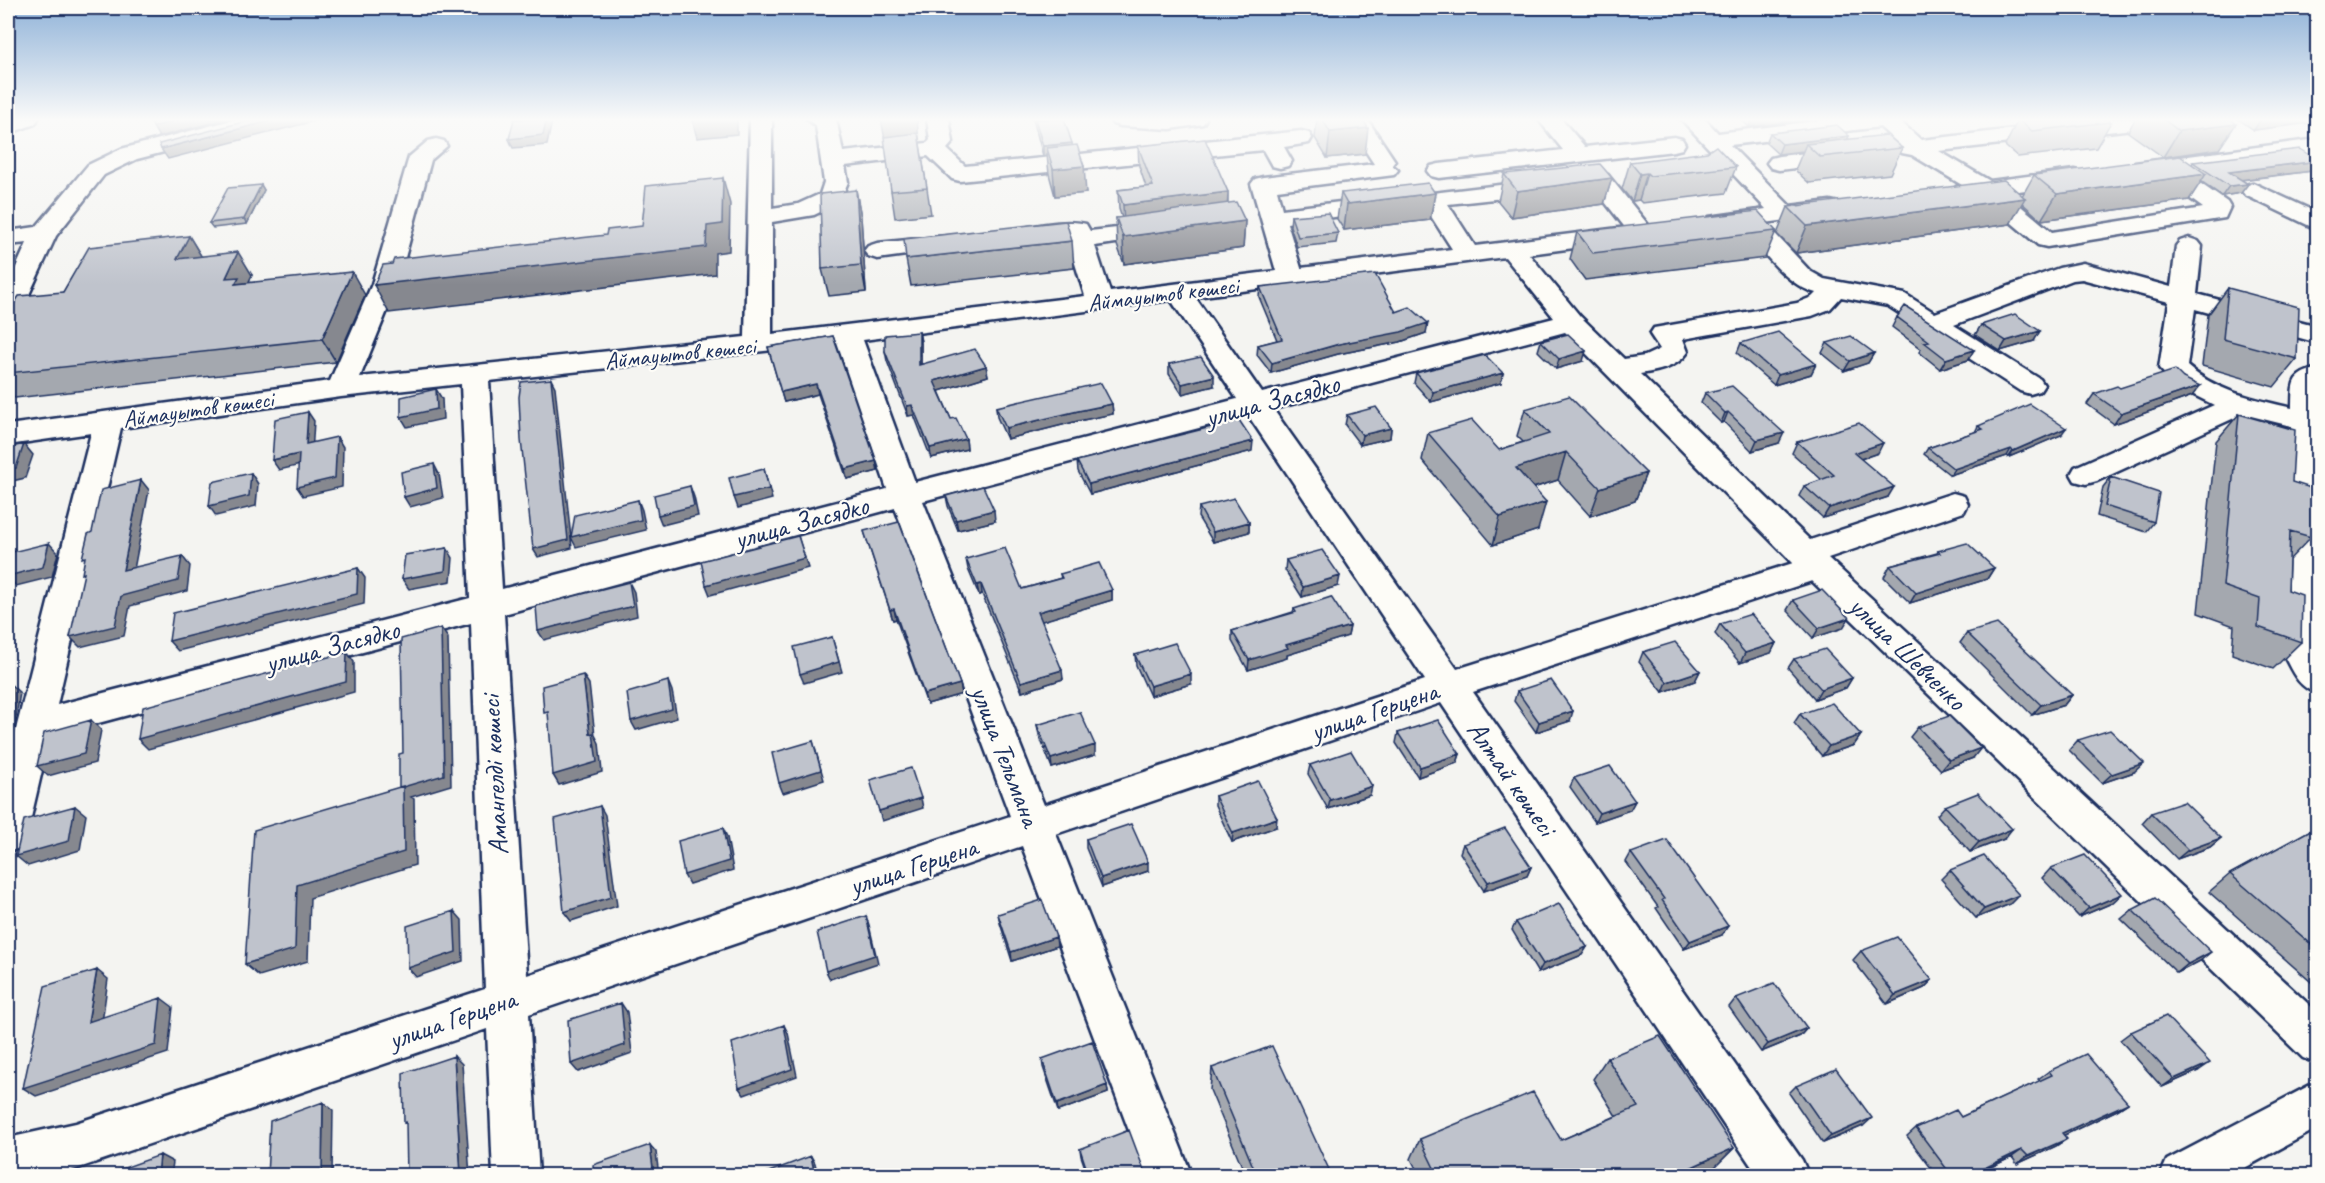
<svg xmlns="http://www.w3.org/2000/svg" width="2325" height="1183" font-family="Caveat,sans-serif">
  <rect width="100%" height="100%" fill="#f4f4f1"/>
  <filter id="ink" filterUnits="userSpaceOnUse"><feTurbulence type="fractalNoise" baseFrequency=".0167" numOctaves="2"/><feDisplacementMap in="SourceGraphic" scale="12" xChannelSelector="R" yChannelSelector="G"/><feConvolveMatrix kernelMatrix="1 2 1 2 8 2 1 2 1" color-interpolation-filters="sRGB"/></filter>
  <g filter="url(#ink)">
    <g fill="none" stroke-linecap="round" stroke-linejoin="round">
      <g stroke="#1b2f5e" stroke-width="5">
        <path id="minor" d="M 8,119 L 38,119 L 35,124 L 8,134 Z
          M 236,119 L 275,119 L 272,124 L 137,159 L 104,175 L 56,236 L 21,312 L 17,318 L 8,320 L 8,285 L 27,243 L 8,245 L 8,231 L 36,227 L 88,165 L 121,149 Z
          M 750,119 L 772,119 L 772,208 L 798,204 L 820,194 L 824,182 L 816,126 L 807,119 L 836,119 L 843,152 L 927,143 L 930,140 L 927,119 L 949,119 L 953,142 L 947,149 L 965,166 L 1301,131 L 1309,133 L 1312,138 L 1309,143 L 1284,147 L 1292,161 L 1288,166 L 1280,168 L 1272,166 L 1263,150 L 960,181 L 952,179 L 928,156 L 845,166 L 848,182 L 839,203 L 814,215 L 772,222 L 772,334 L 1085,296 L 1067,237 L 1024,242 L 1015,240 L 1012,235 L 1015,230 C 1036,225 1065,219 1086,224 L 1090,231 L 1162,223 L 1171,225 L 1174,230 L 1171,235 L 1095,246 L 1110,292 L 1276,271 L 1251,184 L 1255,179 L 1263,177 L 1374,164 L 1345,119 L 1367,119 L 1395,161 L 1392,165 L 1398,170 L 1394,175 L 1277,190 L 1282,209 L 1382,197 L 1390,199 L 1394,204 L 1390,209 L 1382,211 L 1287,223 L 1301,268 L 1452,249 L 1420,199 L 1424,194 L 1600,173 L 1608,175 L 1654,232 L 1651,237 C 1643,239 1636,241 1631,234 L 1628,240 L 1619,242 L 1529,254 L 1580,316 L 1624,359 L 1645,356 L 1660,349 L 1650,334 L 1654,328 L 1797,303 L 1812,297 L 1816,293 C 1785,285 1762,249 1741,227 L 1718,229 L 1709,227 L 1706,222 L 1709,217 L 1766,209 L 1681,119 L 1705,119 L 1718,133 L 1832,119 L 1905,119 L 1902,123 L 1921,140 L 2098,119 L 2170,119 L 2167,124 L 2159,126 L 1939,151 L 1990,181 L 2074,170 L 2082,172 L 2086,177 L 2082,182 L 2005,193 L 2052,232 L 2203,208 L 2155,173 L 2143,175 L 2135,173 L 2131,168 L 2135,163 L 2318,139 L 2318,153 L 2181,170 L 2227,202 L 2230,207 L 2225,218 L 2047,247 L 2038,245 L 1980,196 L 1965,198 L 1957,196 L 1953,191 L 1957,186 L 1962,185 L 1912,155 L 1902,153 L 1899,148 L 1900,145 L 1880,127 L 1730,145 L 1790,206 L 1830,201 L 1839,203 L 1842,208 L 1839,213 L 1765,223 L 1810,271 L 1824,279 L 1905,294 L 1935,313 L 2059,268 L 2083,263 L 2171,287 L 2176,246 L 2180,241 L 2189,238 L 2198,241 L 2202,246 L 2197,294 L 2318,326 L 2318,343 L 2195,309 L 2187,366 C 2217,392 2255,399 2292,408 C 2293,382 2290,375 2318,368 L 2318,694 C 2298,687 2293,673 2284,656 L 2291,426 L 2243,414 L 2097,481 L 2086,484 L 2075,481 L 2071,474 L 2075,467 L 2214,405 L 2176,386 L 2159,368 L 2169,302 L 2082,279 L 2073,280 L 1954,325 L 2040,379 L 2044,385 L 2040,391 L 2030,394 L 2020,391 L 1888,306 L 1841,297 L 1830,309 L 1812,316 L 1683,339 L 1688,352 C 1677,368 1657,371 1640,374 L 1810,540 L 1953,493 L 1964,496 L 1968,504 L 1964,512 L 1828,558 L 2318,1013 L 2318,1064 L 2303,1058 L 1812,581 L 1473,692 L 1802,1160 L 1809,1176 L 1758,1176 L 1441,703 L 1056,834 L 1192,1176 L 1146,1176 L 1022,846 L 529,1014 L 539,1176 L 493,1176 L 487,1029 L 76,1169 L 46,1176 L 8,1176 L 8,1138 L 76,1123 L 485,989 L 471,623 L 50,736 L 27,835 L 22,847 L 8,852 L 8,761 L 91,433 L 8,445 L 8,425 L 330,381 L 372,284 L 409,157 L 428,141 L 436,139 L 444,141 L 447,146 L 431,160 L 398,284 L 360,377 L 745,337 ZM 1594,188 L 1627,230 L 1619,228 L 1475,246 L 1448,204 ZM 1505,257 L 1554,318 L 1262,393 L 1195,297 ZM 1171,300 L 1237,399 L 915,482 L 863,340 ZM 1565,332 L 1793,563 L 1457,669 L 1273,409 ZM 837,343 L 887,489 L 502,589 L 489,381 ZM 461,384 L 470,598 L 57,705 L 121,428 L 341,397 ZM 1248,415 L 1425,680 L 1044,805 L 923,501 ZM 895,508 L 1010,816 L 527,975 L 504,614 Z
          M 1110,119 L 1206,119 L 1203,124 L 1170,129 L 1121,126 L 1113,124 Z
          M 1538,119 L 1561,119 L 1585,147 L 1674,137 L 1682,139 L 1685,144 L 1682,149 L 1674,151 L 1439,178 L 1431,176 L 1427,171 L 1431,166 L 1439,164 L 1563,150 Z
          M 1844,149 L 1852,151 L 1855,156 L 1852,161 L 1779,170 L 1771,168 L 1767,163 L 1771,158 L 1779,156 Z
          M 2253,183 L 2318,213 L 2318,230 L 2245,195 L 2241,190 L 2245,185 Z
          M 949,236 L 958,238 L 961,243 L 958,248 L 877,259 L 868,256 L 864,251 L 868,246 L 877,243 Z
          M 2318,1081 L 2318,1128 L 2230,1176 L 2160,1176 L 2167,1160 Z"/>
      </g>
      <use href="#minor" fill="#fdfcf7" fill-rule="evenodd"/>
    </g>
    <path fill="#a4a8af" stroke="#1b2f5e" stroke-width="1.5" d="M 1033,119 L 1064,119 L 1086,193 L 1055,196 L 1049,174 L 1047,155 L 1043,156 Z
      M 1317,119 L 1363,119 L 1365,154 L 1327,158 L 1315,138 Z
      M 1741,119 L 1810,119 L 1749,127 Z
      M 2135,119 L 2231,119 L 2219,149 L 2163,157 L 2128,132 Z
      M 2238,119 L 2318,119 L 2254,130 Z
      M 2018,120 L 2111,122 L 2096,148 L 2018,157 L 2005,146 Z
      M 1770,133 L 1848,139 L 1902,148 L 1890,174 L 1809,183 L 1795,170 L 1803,151 L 1778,154 L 1766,143 Z
      M 919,137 L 931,214 L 895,218 L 891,191 Z
      M 1138,146 L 1228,192 L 1228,203 L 1245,221 L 1243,248 L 1124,264 L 1117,245 L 1116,218 L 1122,218 L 1119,209 L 1118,190 L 1146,187 L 1139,166 Z
      M 2318,160 L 2318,163 L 2312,171 L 2241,180 L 2248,184 L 2241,193 L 2222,196 L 2201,181 L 2189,200 L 2041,220 L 2022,203 L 2010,224 L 1796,253 L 1777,234 L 1788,207 L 2022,196 L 2034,175 L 2192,164 L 2193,162 Z
      M 1630,162 L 1736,167 L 1726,193 L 1642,203 L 1639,200 L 1632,201 L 1622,189 Z
      M 1504,174 L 1612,178 L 1604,204 L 1511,217 L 1498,201 Z
      M 261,185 L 264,190 L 247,224 L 213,228 L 209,223 Z
      M 856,190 L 861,217 L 866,292 L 829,296 L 822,269 Z
      M 1341,193 L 1435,193 L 1430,220 L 1344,230 L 1337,219 Z
      M 1291,216 L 1338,233 L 1336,243 L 1297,247 L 1290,226 Z
      M 1776,231 L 1765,258 L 1585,280 L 1570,259 L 1577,232 Z
      M 189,236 L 201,256 L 252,275 L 249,283 L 365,295 L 336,362 L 15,398 L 8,390 L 8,313 L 63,292 Z
      M 1072,241 L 1074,268 L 911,286 L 906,259 Z
      M 1260,287 L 1396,312 L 1426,333 L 1400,342 L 1338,354 L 1271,373 L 1257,355 L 1258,345 L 1277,340 L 1259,297 Z
      M 2228,288 L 2297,359 L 2274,387 L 2202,366 L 2208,315 Z
      M 1897,317 L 1968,360 L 1940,369 L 1919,352 L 1921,349 L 1892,327 Z
      M 1981,325 L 2034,341 L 2000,351 L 1975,335 Z
      M 919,332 L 921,342 L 921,364 L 986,366 L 988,376 L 939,391 L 951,419 L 966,439 L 967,449 L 931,458 L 914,415 L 908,416 L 887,361 L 885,351 Z
      M 833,336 L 876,461 L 878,471 L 847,479 L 818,394 L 784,402 L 768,347 Z
      M 1541,341 L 1583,361 L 1556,369 L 1538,351 Z
      M 1741,343 L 1816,364 L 1811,374 L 1774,385 L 1737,353 Z
      M 1827,343 L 1874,353 L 1868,363 L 1844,371 L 1822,353 Z
      M 1169,364 L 1214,386 L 1182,394 L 1169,374 Z
      M 1416,373 L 1503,373 L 1501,383 L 1431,402 L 1414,383 Z
      M 2183,378 L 2192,396 L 2114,424 L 2087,404 L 2094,394 L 2120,388 Z
      M 1705,393 L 1779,443 L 1752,451 L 1724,422 L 1721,423 L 1701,403 Z
      M 1112,404 L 1113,414 L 1078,421 L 1007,439 L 997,417 L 996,407 Z
      M 1525,409 L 1646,473 L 1635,501 L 1590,516 L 1558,480 L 1533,488 L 1538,530 L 1493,545 L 1422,460 L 1428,433 L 1499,450 L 1523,442 L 1517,436 Z
      M 2239,414 L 2292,482 L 2311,537 L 2289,560 L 2288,590 L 2301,642 L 2273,669 L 2232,654 L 2234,626 L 2198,613 L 2216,441 Z
      M 1347,415 L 1391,428 L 1390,438 L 1360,445 L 1345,425 Z
      M 1978,426 L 2061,435 L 2009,457 L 2007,456 L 1950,475 L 1924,454 L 1928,448 L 1975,432 Z
      M 1797,442 L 1878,453 L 1861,459 L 1888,497 L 1823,518 L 1799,496 L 1804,486 L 1822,480 L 1792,453 Z
      M 1252,451 L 1090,494 L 1078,471 L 1077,461 Z
      M 2111,477 L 2154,522 L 2146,532 L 2097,516 L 2103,487 Z
      M 946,496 L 995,521 L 958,530 L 948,506 Z
      M 1199,507 L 1249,522 L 1249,532 L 1213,542 L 1198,517 Z
      M 864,531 L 962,694 L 927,704 L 896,619 L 893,620 Z
      M 1938,551 L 1994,568 L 1987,579 L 1910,603 L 1884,577 L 1890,566 L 1937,553 Z
      M 966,559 L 1022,589 L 1061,578 L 1060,574 L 1112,590 L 1112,600 L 1041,621 L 1063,679 L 1022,692 L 982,594 L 979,595 L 968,569 Z
      M 1286,560 L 1338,586 L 1302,597 L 1285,570 Z
      M 1793,600 L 1843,628 L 1813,638 L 1787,610 Z
      M 1294,609 L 1350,626 L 1348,636 L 1287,655 L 1287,658 L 1248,670 L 1232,641 L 1232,631 L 1293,612 Z
      M 1720,624 L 1776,643 L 1771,653 L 1740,663 L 1715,634 Z
      M 1967,633 L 2072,695 L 2064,705 L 2032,715 L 1960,643 Z
      M 1643,652 L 1700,671 L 1695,681 L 1663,692 L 1639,662 Z
      M 1135,655 L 1191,684 L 1150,696 L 1136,665 Z
      M 1794,659 L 1852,678 L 1846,688 L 1815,699 L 1788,668 Z
      M 1517,691 L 1570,721 L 1536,732 L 1514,701 Z
      M 1800,714 L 1861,735 L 1854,745 L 1822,756 L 1794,723 Z
      M 1037,725 L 1095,755 L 1052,768 L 1039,735 Z
      M 1918,727 L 1973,758 L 1941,770 L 1910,737 Z
      M 1398,733 L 1460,754 L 1457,763 L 1418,777 L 1396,743 Z
      M 2078,740 L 2134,772 L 2102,783 L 2069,750 Z
      M 1310,765 L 1370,795 L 1328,809 L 1308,774 Z
      M 1574,778 L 1635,801 L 1630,810 L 1595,822 L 1570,787 Z
      M 1215,796 L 1276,827 L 1232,842 L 1215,805 Z
      M 1945,806 L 2004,839 L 1970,852 L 1937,815 Z
      M 2151,813 L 2221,838 L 2210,847 L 2177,859 L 2142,823 Z
      M 2318,826 L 2318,988 L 2209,892 L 2230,874 Z
      M 1086,839 L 1148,871 L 1102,887 L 1086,848 Z
      M 1463,844 L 1531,867 L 1527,876 L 1484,891 L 1460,853 Z
      M 1631,853 L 1722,935 L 1684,949 L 1656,908 L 1658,907 L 1626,862 Z
      M 2051,868 L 2112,903 L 2079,917 L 2042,878 Z
      M 1950,870 L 2010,904 L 1976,918 L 1941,879 Z
      M 2132,910 L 2200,961 L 2177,973 L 2121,919 Z
      M 998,914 L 1057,946 L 1012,961 L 1000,923 Z
      M 1516,922 L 1587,947 L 1582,955 L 1538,973 L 1512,930 Z
      M 1861,951 L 1932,980 L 1924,988 L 1887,1004 L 1853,960 Z
      M 1736,998 L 1807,1028 L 1800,1036 L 1761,1052 L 1729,1007 Z
      M 2131,1032 L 2198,1071 L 2162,1087 L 2120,1040 Z
      M 1607,1058 L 1734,1148 L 1715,1167 L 1697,1176 L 1420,1176 L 1411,1159 L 1420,1139 L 1561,1140 L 1616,1116 L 1593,1079 Z
      M 1042,1059 L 1107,1085 L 1108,1093 L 1058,1111 L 1043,1067 Z
      M 1212,1068 L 1332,1176 L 1246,1176 L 1210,1090 Z
      M 2049,1071 L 2128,1103 L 2117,1110 L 2064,1135 L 2056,1146 L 2017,1164 L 2012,1157 L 1972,1176 L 1937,1176 L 1907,1136 L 1916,1128 L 1961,1117 L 2040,1081 L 2038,1079 Z
      M 1796,1086 L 1863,1126 L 1823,1143 L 1789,1093 Z
      M 1080,1149 L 1144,1170 L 1149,1176 L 1088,1176 L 1081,1156 Z"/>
    <path fill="#86888f" stroke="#1b2f5e" stroke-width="1.5" d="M 181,119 L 225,119 L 159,137 L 153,127 Z
      M 278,119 L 322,119 L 168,159 L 161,149 Z
      M 547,119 L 551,119 L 552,121 L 547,145 L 513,148 L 509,139 Z
      M 692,119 L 737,119 L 737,134 L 697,138 Z
      M 881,119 L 917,119 L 919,142 L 886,145 Z
      M 1752,119 L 1810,119 L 1749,127 Z
      M 2261,119 L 2318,119 L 2318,122 L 2254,130 Z
      M 2236,124 L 2219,149 L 2163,157 L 2179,131 Z
      M 1368,128 L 1365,154 L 1327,158 L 1330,132 Z
      M 1849,136 L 1845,146 L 1806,144 L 1803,151 L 1778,154 L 1782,144 Z
      M 1072,143 L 1073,153 L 1047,148 L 1047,155 L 1043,156 L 1043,146 Z
      M 2318,161 L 2318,163 L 2312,171 L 2223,182 L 2229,172 Z
      M 1084,166 L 1086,193 L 1055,196 L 1053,169 Z
      M 1647,173 L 1639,200 L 1632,201 L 1640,174 Z
      M 2206,174 L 2189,200 L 2041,220 L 2057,194 Z
      M 723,178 L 730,204 L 729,251 L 715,253 L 715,274 L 389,313 L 374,285 L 707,226 Z
      M 1612,178 L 1604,204 L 1511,217 L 1517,191 Z
      M 2248,184 L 2241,193 L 2222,196 L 2229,186 Z
      M 261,185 L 264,190 L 247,224 L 244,219 Z
      M 856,190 L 861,217 L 866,292 L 861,265 Z
      M 1228,192 L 1227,212 L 1124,225 L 1123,205 Z
      M 1435,193 L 1430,220 L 1344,230 L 1347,204 Z
      M 2025,198 L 2010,224 L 1796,253 L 1807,226 Z
      M 1245,221 L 1243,248 L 1124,264 L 1123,237 Z
      M 189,236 L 203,259 L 177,259 Z
      M 238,252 L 252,275 L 246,288 L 254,300 L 226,278 Z
      M 352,272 L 365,295 L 336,362 L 322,339 Z
      M 1428,323 L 1426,333 L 1400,342 L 1338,354 L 1271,373 L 1272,363 L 1339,344 Z
      M 2040,331 L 2034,341 L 2000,351 L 2006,341 Z
      M 919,332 L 921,342 L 921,375 L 919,365 Z
      M 1974,350 L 1968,360 L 1940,369 L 1946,359 Z
      M 1586,351 L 1583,361 L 1556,369 L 1559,359 Z
      M 1874,353 L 1868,363 L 1844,371 L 1850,361 Z
      M 1816,364 L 1811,374 L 1774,385 L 1778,375 Z
      M 986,366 L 988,376 L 936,392 L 934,381 Z
      M 1503,373 L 1501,383 L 1431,402 L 1433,392 Z
      M 1214,376 L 1214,386 L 1182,394 L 1182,384 Z
      M 551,379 L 555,387 L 572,548 L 538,557 L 533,549 Z
      M 816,384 L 818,394 L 784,402 L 781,392 Z
      M 2200,386 L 2192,396 L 2114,424 L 2121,413 Z
      M 436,389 L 442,399 L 443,419 L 407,427 L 401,417 Z
      M 1112,404 L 1113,414 L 1078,421 L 1007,439 L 1006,428 L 1078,411 Z
      M 912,405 L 914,415 L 908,416 L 907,406 Z
      M 308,412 L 314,421 L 312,454 L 306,444 Z
      M 1728,412 L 1724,422 L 1721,423 L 1725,413 Z
      M 1391,428 L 1390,438 L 1360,445 L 1362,435 Z
      M 2066,428 L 2061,435 L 2009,457 L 2013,451 Z
      M 1784,433 L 1779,443 L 1752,451 L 1757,440 Z
      M 337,437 L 343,447 L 342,487 L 303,496 L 297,487 Z
      M 966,439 L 967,449 L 931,458 L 930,448 Z
      M 1253,441 L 1252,451 L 1090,494 L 1089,484 Z
      M 1883,443 L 1878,453 L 1848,463 L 1854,453 Z
      M 24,444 L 33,455 L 25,478 L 8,482 L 8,470 Z
      M 2011,449 L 2007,456 L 1950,475 L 1954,469 Z
      M 1566,452 L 1558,480 L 1508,496 L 1516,468 Z
      M 299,454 L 305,464 L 279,470 L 272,460 Z
      M 876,461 L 878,471 L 847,479 L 845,469 Z
      M 434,464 L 439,474 L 443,498 L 410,507 L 404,497 Z
      M 764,469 L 772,499 L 738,508 L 734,497 Z
      M 251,473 L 258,484 L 256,506 L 216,516 L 209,506 Z
      M 1646,473 L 1635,501 L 1590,516 L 1600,488 Z
      M 141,480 L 149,490 L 132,580 L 123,570 Z
      M 690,486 L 694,497 L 698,516 L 662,525 L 658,515 Z
      M 1894,487 L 1888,497 L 1823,518 L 1829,508 Z
      M 638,500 L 642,510 L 646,530 L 576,547 L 571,537 Z
      M 1546,502 L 1538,530 L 1493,545 L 1500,517 Z
      M 994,510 L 995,521 L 958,530 L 956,520 Z
      M 1249,522 L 1249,532 L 1213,542 L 1213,532 Z
      M 8,530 L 11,534 L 8,543 Z
      M 798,536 L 808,568 L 710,595 L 706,585 Z
      M 49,543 L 58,553 L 52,577 L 16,586 L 8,577 L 8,576 Z
      M 447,548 L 453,558 L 451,581 L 409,589 L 402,579 Z
      M 182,556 L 190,566 L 187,591 L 130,606 L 124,636 L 80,647 L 70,637 L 121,596 Z
      M 358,568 L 365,578 L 364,604 L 178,651 L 169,641 Z
      M 1994,568 L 1987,579 L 1910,603 L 1916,593 Z
      M 1340,576 L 1338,586 L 1302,597 L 1303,587 Z
      M 629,582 L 634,592 L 637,616 L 544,640 L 538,631 Z
      M 981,584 L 982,594 L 979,595 L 977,585 Z
      M 1112,590 L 1112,600 L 1039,622 L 1038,612 Z
      M 894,609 L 896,619 L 893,620 L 890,610 Z
      M 1849,618 L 1843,628 L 1813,638 L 1819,628 Z
      M 1350,626 L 1348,636 L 1287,655 L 1287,658 L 1248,670 L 1249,660 L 1286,645 Z
      M 441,628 L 448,638 L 451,785 L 411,797 L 414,799 L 415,865 L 310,898 L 308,961 L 259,976 L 245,964 L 297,885 L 403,787 Z
      M 832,637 L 842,672 L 804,683 L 800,674 Z
      M 1776,643 L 1771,653 L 1740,663 L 1745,653 Z
      M 347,652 L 354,662 L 354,692 L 148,749 L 138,739 Z
      M 1062,670 L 1063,679 L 1022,692 L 1021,682 Z
      M 1700,671 L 1695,681 L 1663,692 L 1667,682 Z
      M 1191,674 L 1191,684 L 1150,696 L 1150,686 Z
      M 583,675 L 589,684 L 595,735 L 599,743 L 602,772 L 559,785 L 553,775 L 590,734 Z
      M 1852,678 L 1846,688 L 1815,699 L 1821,689 Z
      M 668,681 L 672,691 L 677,718 L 636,730 L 631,721 Z
      M 9,683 L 20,693 L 15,723 L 8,725 L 8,693 Z
      M 960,684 L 962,694 L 927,704 L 924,694 Z
      M 2072,695 L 2064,705 L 2032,715 L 2041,705 Z
      M 1573,711 L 1570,721 L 1536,732 L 1539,722 Z
      M 91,720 L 101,730 L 95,763 L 48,776 L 37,766 Z
      M 1861,735 L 1854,745 L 1822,756 L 1829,746 Z
      M 813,741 L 824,780 L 783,793 L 779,783 Z
      M 1095,745 L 1095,755 L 1052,768 L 1051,759 Z
      M 1981,748 L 1973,758 L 1941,770 L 1949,760 Z
      M 1460,754 L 1457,763 L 1418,777 L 1420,767 Z
      M 2144,763 L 2134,772 L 2102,783 L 2112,774 Z
      M 1372,786 L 1370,795 L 1328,809 L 1330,800 Z
      M 921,798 L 923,808 L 882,821 L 879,811 Z
      M 1635,801 L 1630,810 L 1595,822 L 1599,813 Z
      M 75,806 L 86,815 L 80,850 L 28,866 L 16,856 Z
      M 600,806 L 605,815 L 617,906 L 571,921 L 564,912 Z
      M 1277,818 L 1276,827 L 1232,842 L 1233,833 Z
      M 723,828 L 727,837 L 733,870 L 689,884 L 684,875 Z
      M 2012,829 L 2004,839 L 1970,852 L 1979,842 Z
      M 2221,838 L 2210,847 L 2177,859 L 2188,850 Z
      M 1148,862 L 1148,871 L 1102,887 L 1101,878 Z
      M 1531,867 L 1527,876 L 1484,891 L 1488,882 Z
      M 2122,894 L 2112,903 L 2079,917 L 2089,908 Z
      M 2019,895 L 2010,904 L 1976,918 L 1984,909 Z
      M 454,911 L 462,920 L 463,961 L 416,977 L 408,968 Z
      M 866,916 L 869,925 L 878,963 L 830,979 L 826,971 Z
      M 1728,926 L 1722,935 L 1684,949 L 1690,941 Z
      M 1056,937 L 1057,946 L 1012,961 L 1011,952 Z
      M 1587,947 L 1582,955 L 1538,973 L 1543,964 Z
      M 2211,952 L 2200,961 L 2177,973 L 2188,964 Z
      M 97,970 L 108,979 L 101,1030 L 88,1022 Z
      M 1932,980 L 1924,988 L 1887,1004 L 1895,995 Z
      M 161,998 L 173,1007 L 168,1053 L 36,1096 L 23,1088 Z
      M 621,1003 L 627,1012 L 632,1053 L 578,1072 L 571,1064 Z
      M 784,1025 L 788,1033 L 797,1076 L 744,1095 L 739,1088 Z
      M 1807,1028 L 1800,1036 L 1761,1052 L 1768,1044 Z
      M 454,1056 L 462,1064 L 470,1176 L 461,1176 Z
      M 2210,1063 L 2198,1071 L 2162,1087 L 2174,1079 Z
      M 1107,1085 L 1108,1093 L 1058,1111 L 1057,1104 Z
      M 323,1102 L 333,1110 L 332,1176 L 322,1176 Z
      M 2128,1103 L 2117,1110 L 2052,1141 L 2062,1133 Z
      M 1872,1118 L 1863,1126 L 1823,1143 L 1831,1136 Z
      M 2067,1139 L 2056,1146 L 2017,1164 L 2028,1156 Z
      M 650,1145 L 656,1152 L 659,1176 L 654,1176 Z
      M 1734,1148 L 1715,1167 L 1697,1176 L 1672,1176 Z
      M 2022,1150 L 2012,1157 L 1972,1176 L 1968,1176 Z
      M 160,1155 L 173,1162 L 171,1176 L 158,1176 Z
      M 811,1156 L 815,1163 L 818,1176 L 815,1176 Z"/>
    <path fill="#bfc3cc" stroke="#1b2f5e" stroke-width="1.5" d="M 150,119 L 181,119 L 153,127 Z
      M 254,119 L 278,119 L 161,149 L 159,144 Z
      M 514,119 L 547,119 L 543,135 L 509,139 Z
      M 1035,119 L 1064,119 L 1072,143 L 1043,146 Z
      M 1322,119 L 1363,119 L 1368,128 L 1330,132 Z
      M 2108,119 L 2111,122 L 2032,131 L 2018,120 Z
      M 2163,119 L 2231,119 L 2236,124 L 2179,131 Z
      M 1837,125 L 1849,136 L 1782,144 L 1770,133 Z
      M 918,133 L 927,188 L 891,191 L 884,137 Z
      M 1887,135 L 1902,148 L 1820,157 L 1806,144 Z
      M 1205,139 L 1228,192 L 1123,205 L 1118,190 L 1153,186 L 1138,146 Z
      M 1077,145 L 1084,166 L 1053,169 L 1047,148 Z
      M 1716,146 L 1736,167 L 1650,176 L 1647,173 L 1640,174 L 1630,162 L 1707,152 Z
      M 2300,149 L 2318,160 L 2318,161 L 2229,172 L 2248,184 L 2229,186 L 2193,162 Z
      M 2180,156 L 2206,174 L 2057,194 L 2034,175 Z
      M 1600,164 L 1612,178 L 1517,191 L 1504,174 Z
      M 723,178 L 722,224 L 707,226 L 706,247 L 374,285 L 383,265 L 392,264 L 394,259 L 606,235 L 607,230 L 642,226 L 646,186 Z
      M 2004,180 L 2025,198 L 1807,226 L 1788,207 Z
      M 1428,183 L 1435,193 L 1347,204 L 1341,193 Z
      M 261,185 L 244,219 L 209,223 L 228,188 Z
      M 856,190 L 861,265 L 822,269 L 820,194 Z
      M 1236,202 L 1245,221 L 1123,237 L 1116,218 Z
      M 1758,211 L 1776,231 L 1593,253 L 1577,232 Z
      M 1328,213 L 1338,233 L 1298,237 L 1291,216 Z
      M 1066,221 L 1072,241 L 906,259 L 904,239 Z
      M 189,236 L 177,259 L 238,252 L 226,278 L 239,277 L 235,284 L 352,272 L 322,339 L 8,373 L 8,328 L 13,320 L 8,321 L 8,313 L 19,296 L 63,292 L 89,247 Z
      M 1375,274 L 1396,312 L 1410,307 L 1428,323 L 1401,332 L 1339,344 L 1272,363 L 1258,345 L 1282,339 L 1260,287 Z
      M 2228,288 L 2299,307 L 2297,359 L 2223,339 Z
      M 1905,306 L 1974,350 L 1946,359 L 1924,342 L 1929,341 L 1897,317 Z
      M 2015,314 L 2040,331 L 2006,341 L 1981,325 Z
      M 919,332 L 919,365 L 975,349 L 986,366 L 934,381 L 951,419 L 956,418 L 966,439 L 930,448 L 912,405 L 907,406 L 885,351 L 885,335 Z
      M 1778,332 L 1816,364 L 1778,375 L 1741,343 Z
      M 1568,334 L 1586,351 L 1559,359 L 1541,341 Z
      M 833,336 L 876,461 L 845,469 L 816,384 L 781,392 L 768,347 Z
      M 1851,336 L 1874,353 L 1850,361 L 1827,343 Z
      M 1485,355 L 1503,373 L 1433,392 L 1416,373 Z
      M 1201,357 L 1214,376 L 1182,384 L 1169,364 Z
      M 2175,370 L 2183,378 L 2200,386 L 2121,413 L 2094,394 L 2117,386 L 2120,388 Z
      M 551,379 L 568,540 L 533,549 L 521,440 L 519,397 L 521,382 Z
      M 1101,383 L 1112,404 L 1078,411 L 1006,428 L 996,407 Z
      M 1732,386 L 1784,433 L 1757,440 L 1728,412 L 1725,413 L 1705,393 Z
      M 436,389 L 437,409 L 401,417 L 401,397 Z
      M 1569,396 L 1646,473 L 1600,488 L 1566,452 L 1516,468 L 1546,502 L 1500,517 L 1428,433 L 1472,420 L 1499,450 L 1549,434 L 1525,409 Z
      M 2030,404 L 2066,428 L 2013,451 L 2011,449 L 1954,469 L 1928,448 L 1983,429 L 1978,426 Z
      M 1376,407 L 1391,428 L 1362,435 L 1347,415 Z
      M 308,412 L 306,444 L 337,437 L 335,478 L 297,487 L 299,454 L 272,460 L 275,419 Z
      M 2239,414 L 2295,430 L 2292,482 L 2311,488 L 2311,537 L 2290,531 L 2288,590 L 2302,595 L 2301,642 L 2258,627 L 2260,599 L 2223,586 Z
      M 1239,420 L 1253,441 L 1089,484 L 1077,461 Z
      M 1859,423 L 1883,443 L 1854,453 L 1894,487 L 1829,508 L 1804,486 L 1834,475 L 1797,442 Z
      M 24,444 L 16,468 L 8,470 L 8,448 Z
      M 434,464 L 437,488 L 404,497 L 401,472 Z
      M 764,469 L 769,489 L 734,497 L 729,478 Z
      M 251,473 L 249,496 L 209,506 L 212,482 Z
      M 2111,477 L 2159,493 L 2154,522 L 2105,506 Z
      M 141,480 L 123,570 L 182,556 L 178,581 L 121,596 L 115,626 L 70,637 L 84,573 L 82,574 L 85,557 L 82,558 L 88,534 L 92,532 L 101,490 Z
      M 690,486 L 694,506 L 658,515 L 654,495 Z
      M 983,486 L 994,510 L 956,520 L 946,496 Z
      M 1234,498 L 1249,522 L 1213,532 L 1199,507 Z
      M 638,500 L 641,520 L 571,537 L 575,515 Z
      M 899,522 L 960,684 L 924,694 L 894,609 L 890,610 L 864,531 Z
      M 798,536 L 805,558 L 706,585 L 701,561 Z
      M 49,543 L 43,567 L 8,576 L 8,571 L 12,552 Z
      M 1967,543 L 1994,568 L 1916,593 L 1890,566 L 1940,553 L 1938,551 Z
      M 447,548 L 445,571 L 402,579 L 405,555 Z
      M 1005,548 L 1022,589 L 1062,578 L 1060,574 L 1099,563 L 1112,590 L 1038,612 L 1062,670 L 1021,682 L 981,584 L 977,585 L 966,559 Z
      M 1322,550 L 1340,576 L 1303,587 L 1286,560 Z
      M 358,568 L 357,594 L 169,641 L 173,613 Z
      M 629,582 L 633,606 L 538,631 L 536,606 Z
      M 1822,590 L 1849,618 L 1819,628 L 1793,600 Z
      M 1331,597 L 1350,626 L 1286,645 L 1288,648 L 1249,660 L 1232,631 L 1296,612 L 1294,609 Z
      M 1751,614 L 1776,643 L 1745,653 L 1720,624 Z
      M 1997,624 L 2072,695 L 2041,705 L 1967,633 Z
      M 441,628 L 444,775 L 403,787 L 403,786 L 399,787 L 399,754 L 403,753 L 401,639 Z
      M 832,637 L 839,662 L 800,674 L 794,647 Z
      M 1675,642 L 1700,671 L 1667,682 L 1643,652 Z
      M 1175,643 L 1191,674 L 1150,686 L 1135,655 Z
      M 1825,649 L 1852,678 L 1821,689 L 1794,659 Z
      M 347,652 L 346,682 L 138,739 L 143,707 Z
      M 583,675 L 590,734 L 593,733 L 597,762 L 553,775 L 548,712 L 544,713 L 542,686 Z
      M 1551,680 L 1573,711 L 1539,722 L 1517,691 Z
      M 668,681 L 672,709 L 631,721 L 627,693 Z
      M 1832,703 L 1861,735 L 1829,746 L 1800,714 Z
      M 1080,712 L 1095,745 L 1051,759 L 1037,725 Z
      M 1949,716 L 1981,748 L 1949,760 L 1918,727 Z
      M 91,720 L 84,754 L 37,766 L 44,733 Z
      M 1438,720 L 1460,754 L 1420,767 L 1398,733 Z
      M 2110,730 L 2144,763 L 2112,774 L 2078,740 Z
      M 813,741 L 821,770 L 779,783 L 772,753 Z
      M 1351,751 L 1372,786 L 1330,800 L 1310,765 Z
      M 1610,766 L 1635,801 L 1599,813 L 1574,778 Z
      M 911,768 L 921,798 L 879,811 L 870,780 Z
      M 1258,781 L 1277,818 L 1233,833 L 1215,796 Z
      M 403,786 L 404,852 L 297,885 L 295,949 L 245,964 L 254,830 Z
      M 1978,793 L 2012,829 L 1979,842 L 1945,806 Z
      M 2184,802 L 2221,838 L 2188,850 L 2151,813 Z
      M 75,806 L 69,841 L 16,856 L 24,820 Z
      M 600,806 L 611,897 L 564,912 L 555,819 Z
      M 1131,824 L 1148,862 L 1101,878 L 1086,839 Z
      M 2318,826 L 2318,950 L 2230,874 Z
      M 723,828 L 729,861 L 684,875 L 678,841 Z
      M 1505,828 L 1531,867 L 1488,882 L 1463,844 Z
      M 1667,840 L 1728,926 L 1690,941 L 1662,900 L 1664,899 L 1631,853 Z
      M 2085,855 L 2122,894 L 2089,908 L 2051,868 Z
      M 1984,856 L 2019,895 L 1984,909 L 1950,870 Z
      M 2155,898 L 2211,952 L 2188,964 L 2132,910 Z
      M 1042,900 L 1056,937 L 1011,952 L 998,914 Z
      M 1559,904 L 1587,947 L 1543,964 L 1516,922 Z
      M 454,911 L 456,952 L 408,968 L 407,926 Z
      M 866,916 L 875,955 L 826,971 L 817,932 Z
      M 1897,937 L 1932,980 L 1895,995 L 1861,951 Z
      M 97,970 L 88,1022 L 161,998 L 156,1045 L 23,1088 L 45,986 Z
      M 1774,983 L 1807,1028 L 1768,1044 L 1736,998 Z
      M 621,1003 L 625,1045 L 571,1064 L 568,1020 Z
      M 2166,1016 L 2210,1063 L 2174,1079 L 2131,1032 Z
      M 784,1025 L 792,1069 L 739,1088 L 732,1043 Z
      M 1660,1036 L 1734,1148 L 1672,1176 L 1438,1176 L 1420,1139 L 1533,1092 L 1561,1140 L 1638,1107 L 1607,1058 Z
      M 1092,1041 L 1107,1085 L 1057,1104 L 1042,1059 Z
      M 1272,1046 L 1332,1176 L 1257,1176 L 1212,1068 Z
      M 2086,1054 L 2128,1103 L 2062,1133 L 2067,1139 L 2028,1156 L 2022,1150 L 1968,1176 L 1952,1176 L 1916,1128 L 1956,1110 L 1961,1117 L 2052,1075 L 2049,1071 Z
      M 454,1056 L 461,1176 L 407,1176 L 406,1122 L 404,1123 L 403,1073 Z
      M 1836,1069 L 1872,1118 L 1831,1136 L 1796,1086 Z
      M 323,1102 L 322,1176 L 267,1176 L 270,1121 Z
      M 1129,1130 L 1144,1170 L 1147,1171 L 1149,1176 L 1089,1176 L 1080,1149 Z
      M 650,1145 L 654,1176 L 594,1176 L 593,1165 Z
      M 160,1155 L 158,1176 L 102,1176 Z
      M 811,1156 L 815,1176 L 758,1176 Z"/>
  </g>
  <linearGradient id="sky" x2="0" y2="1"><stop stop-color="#8fb2d8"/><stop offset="0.42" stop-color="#fafaf9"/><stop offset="1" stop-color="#fafaf9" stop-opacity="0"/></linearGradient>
  <rect width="2325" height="285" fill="url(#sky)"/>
  <g text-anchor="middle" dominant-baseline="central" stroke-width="4.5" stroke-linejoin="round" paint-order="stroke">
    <g font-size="24" fill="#1b2f5e" stroke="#fdfcf7">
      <text transform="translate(1163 294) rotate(-7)">Аймауытов көшесі</text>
      <text transform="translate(680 353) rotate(-6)">Аймауытов көшесі</text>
      <text transform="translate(198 409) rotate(-8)">Аймауытов көшесі</text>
    </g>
    <g font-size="28" fill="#1b2f5e" stroke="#fdfcf7">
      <text transform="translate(1272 400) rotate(-15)">улица Засядко</text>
      <text transform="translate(801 522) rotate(-15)">улица Засядко</text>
      <text transform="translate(332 646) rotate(-15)">улица Засядко</text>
      <text transform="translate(1908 653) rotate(44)">улица Шевченко</text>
      <text transform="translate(1374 711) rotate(-19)">улица Герцена</text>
      <text transform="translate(1006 756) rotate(69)">улица Тельмана</text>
      <text transform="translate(494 775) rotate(-93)">Амангелді көшесі</text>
      <text transform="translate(1512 778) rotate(55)">Алтай көшесі</text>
      <text transform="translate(913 866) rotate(-18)">улица Герцена</text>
      <text transform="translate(452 1019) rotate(-19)">улица Герцена</text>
    </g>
  </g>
  <rect width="2325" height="1183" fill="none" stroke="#fdfcf7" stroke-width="30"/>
  <rect x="15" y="15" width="2295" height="1153" fill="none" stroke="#1b2f5e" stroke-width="2" filter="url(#ink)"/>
</svg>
